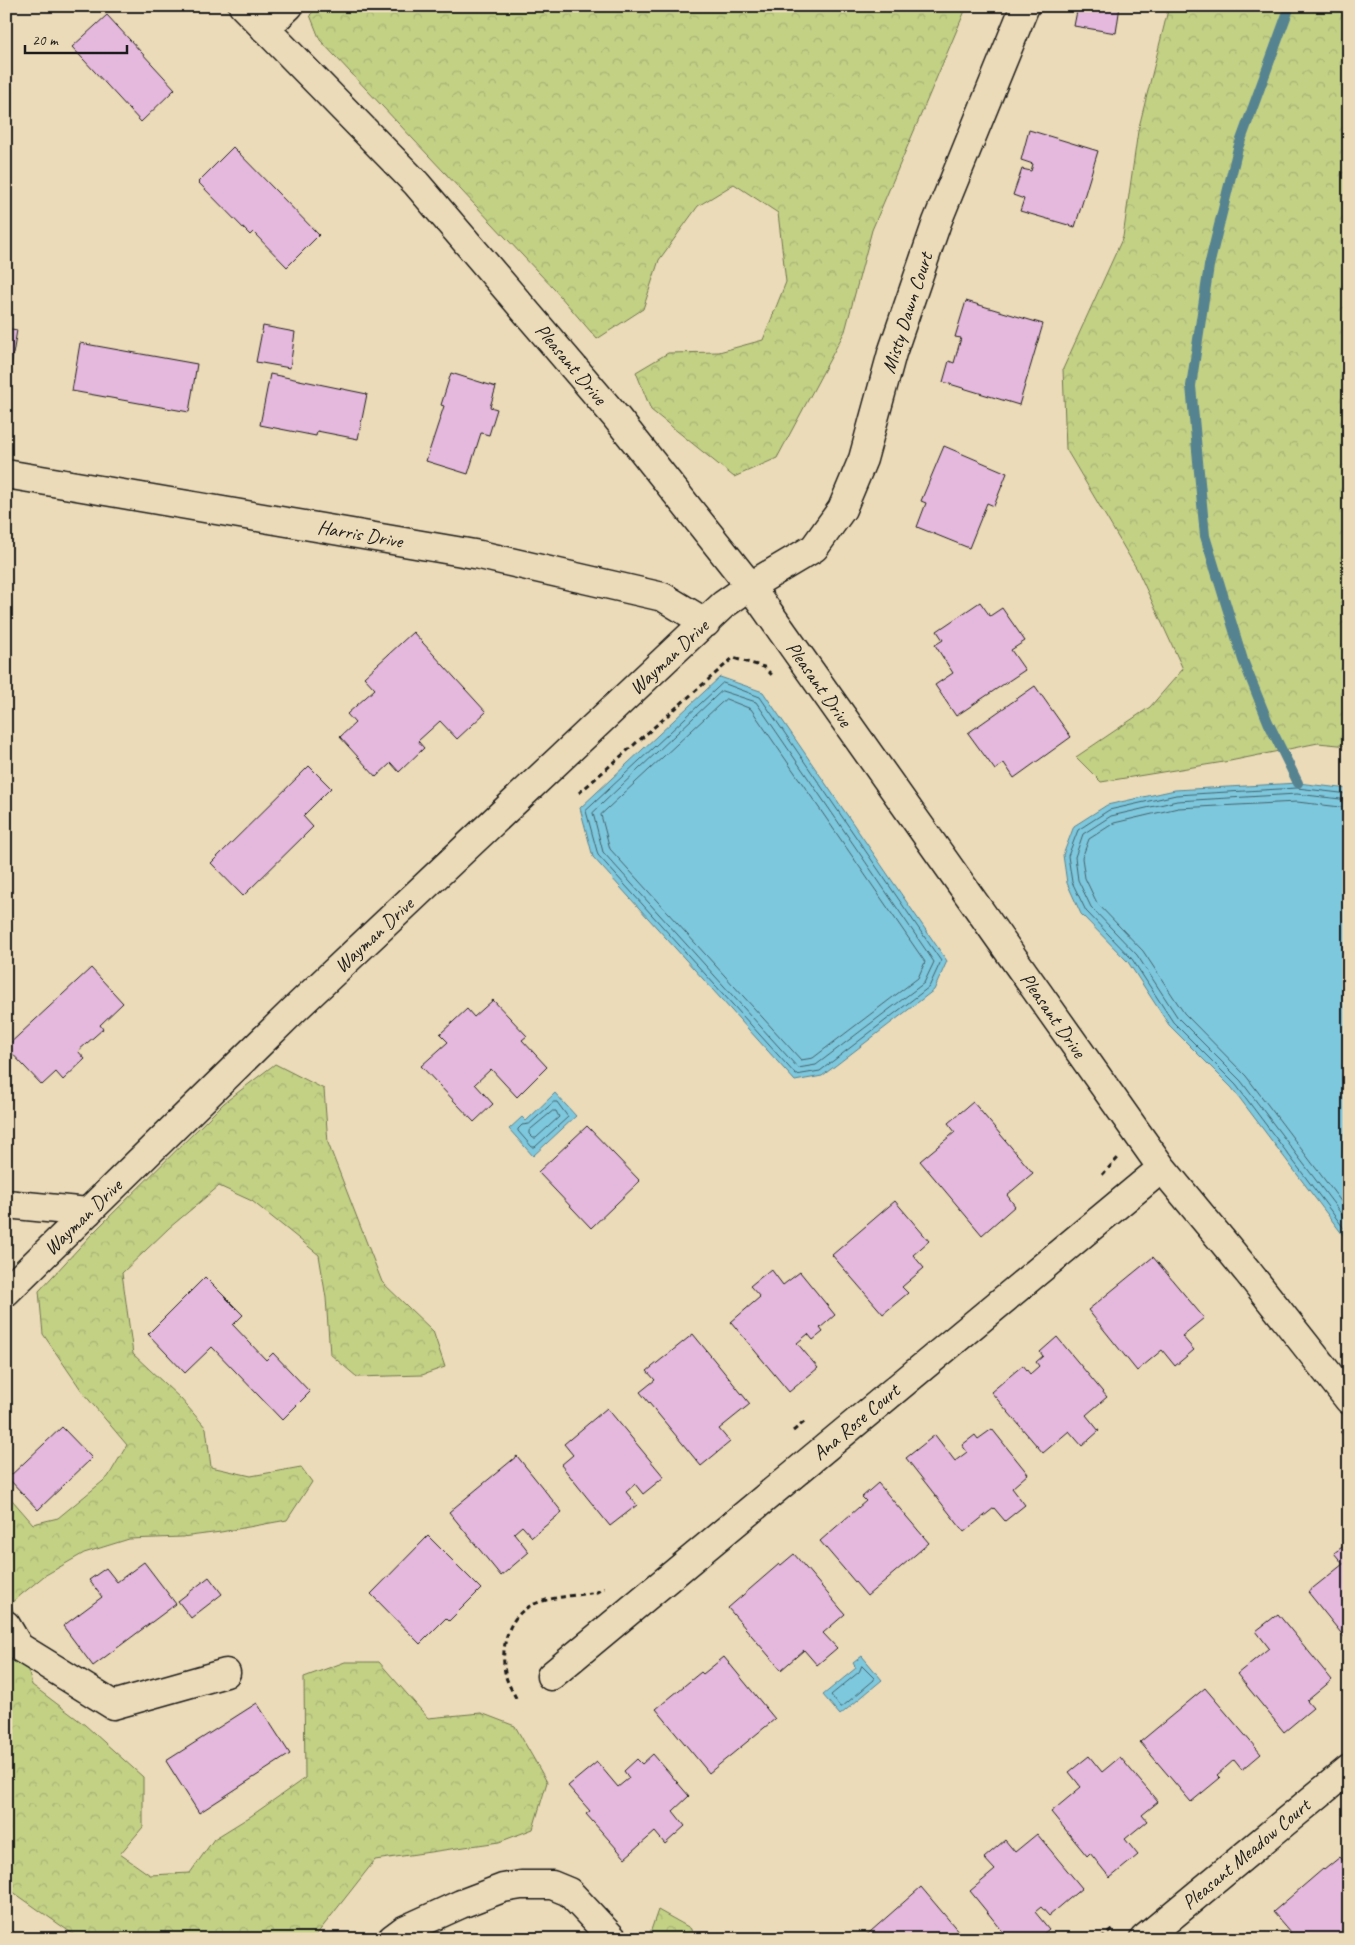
<svg xmlns="http://www.w3.org/2000/svg" width="1355" height="1945" font-family="Caveat,sans-serif">
  <defs>
    <pattern id="forest-crowns" width="20" height="18" patternUnits="userSpaceOnUse" patternTransform="scale(1.25)"><rect width="20" height="18" fill="#c3d185"/><path d="M2 6a3 3 0 1 1 6 0M12 15a3 3 0 1 1 6 0" fill="none" stroke="#a7b372"/></pattern>
  </defs>
  <rect width="100%" height="100%" fill="#ecdbb8"/>
  <filter id="ink" filterUnits="userSpaceOnUse"><feTurbulence type="fractalNoise" baseFrequency=".02" numOctaves="2"/><feDisplacementMap in="SourceGraphic" scale="10" xChannelSelector="R" yChannelSelector="G"/><feConvolveMatrix kernelMatrix="1 2 1 2 8 2 1 2 1" color-interpolation-filters="sRGB"/></filter>
  <g filter="url(#ink)">
    <path fill="url(#forest-crowns)" stroke="#707650" d="M 319,6 L 967,6 L 872,230 L 845,331 L 777,458 L 734,477 L 651,410 L 636,372 L 668,353 L 719,352 L 763,340 L 786,282 L 778,213 L 734,184 L 698,206 L 659,260 L 643,309 L 597,339 L 554,289 L 320,40 L 310,15 Z
      M 1169,6 L 1349,6 L 1349,746 L 1318,743 L 1230,761 L 1101,782 L 1076,757 L 1150,707 L 1183,669 L 1138,571 L 1066,449 L 1063,369 L 1123,237 L 1138,131 Z
      M 275,1064 L 324,1089 L 328,1143 L 382,1282 L 433,1331 L 445,1367 L 422,1375 L 357,1377 L 330,1354 L 326,1298 L 319,1255 L 252,1201 L 219,1186 L 169,1228 L 122,1273 L 133,1354 L 181,1399 L 206,1428 L 211,1467 L 251,1476 L 301,1467 L 312,1482 L 287,1520 L 221,1532 L 182,1537 L 129,1539 L 84,1553 L 44,1576 L 11,1603 L 32,1685 L 85,1725 L 143,1777 L 143,1827 L 120,1854 L 150,1875 L 190,1873 L 214,1839 L 251,1816 L 305,1778 L 304,1677 L 345,1662 L 379,1662 L 428,1718 L 481,1713 L 515,1726 L 547,1782 L 533,1829 L 499,1842 L 375,1860 L 313,1939 L 80,1939 L 6,1887 L 6,1493 L 33,1524 L 58,1518 L 108,1477 L 127,1445 L 84,1394 L 43,1334 L 39,1291 L 91,1235 L 224,1103 Z
      M 658,1910 L 690,1928 L 697,1939 L 648,1939 Z"/>
    <path fill="#7ec8de" stroke="#578390" d="M 720,677 L 763,692 L 947,961 L 934,990 L 822,1076 L 795,1081 L 593,857 L 580,808 Z
      M 1298,783 L 1349,789 L 1349,1243 L 1232,1088 L 1169,1025 L 1128,962 L 1081,914 L 1067,883 L 1063,855 L 1074,826 L 1107,805 L 1175,790 Z
      M 555,1093 L 576,1116 L 533,1156 L 509,1129 L 522,1117 L 526,1121 Z
      M 862,1656 L 882,1680 L 840,1715 L 823,1695 L 856,1668 L 853,1663 Z"/>
    <g fill="none" stroke-linecap="round" stroke-linejoin="round">
      <path stroke="#43616a" stroke-width="1" d="M 723,683 L 760,697 L 941,961 L 929,987 L 820,1071 L 796,1075 L 598,855 L 586,811 Z
        M 722,691 L 756,702 L 934,962 L 924,983 L 816,1065 L 798,1068 L 603,852 L 593,813 Z
        M 726,699 L 751,709 L 925,962 L 918,978 L 813,1058 L 801,1060 L 610,849 L 601,815 Z
        M 1349,794 L 1297,788 L 1176,795 L 1109,810 L 1078,830 L 1068,856 L 1072,882 L 1086,911 L 1132,959 L 1173,1022 L 1236,1085 L 1349,1235
        M 1349,800 L 1297,794 L 1177,801 L 1111,816 L 1083,834 L 1075,857 L 1078,880 L 1091,907 L 1137,955 L 1178,1018 L 1241,1081 L 1349,1224
        M 1349,808 L 1297,802 L 1178,808 L 1114,823 L 1089,839 L 1082,858 L 1085,878 L 1097,903 L 1143,951 L 1184,1013 L 1246,1076 L 1349,1212
        M 554,1102 L 557,1102 L 568,1117 L 535,1147 L 532,1147 L 518,1131 L 518,1129 L 522,1125 L 529,1124 Z
        M 553,1111 L 556,1111 L 559,1117 L 536,1138 L 533,1138 L 529,1134 L 529,1131 Z
        M 862,1666 L 874,1678 L 874,1680 L 842,1707 L 840,1707 L 831,1695 L 859,1672 Z"/>
      <path stroke="#578390" stroke-width="10" d="M 1290,6 L 1238,148 L 1209,266 L 1191,386 L 1205,536 L 1243,660 L 1268,722 L 1298,783"/>
    </g>
    <path fill="#e5b9dd" stroke="#1c1c1c" d="M 1078,6 L 1120,6 L 1116,33 L 1074,26 Z
      M 107,15 L 175,89 L 141,122 L 72,47 Z
      M 1029,130 L 1098,151 L 1075,227 L 1020,211 L 1024,199 L 1013,195 L 1022,169 L 1031,171 L 1033,164 L 1021,160 Z
      M 233,147 L 319,235 L 287,267 L 253,232 L 250,235 L 198,182 Z
      M 966,301 L 1043,324 L 1019,405 L 943,382 L 949,361 L 954,363 L 961,338 L 955,337 Z
      M 263,326 L 295,332 L 290,368 L 256,362 Z
      M 6,328 L 17,330 L 9,379 L 6,378 Z
      M 80,343 L 197,364 L 189,412 L 72,391 Z
      M 451,373 L 496,387 L 490,407 L 497,409 L 489,435 L 481,433 L 468,474 L 426,461 L 444,406 L 441,405 Z
      M 270,374 L 367,394 L 358,439 L 317,431 L 316,436 L 260,425 Z
      M 944,446 L 1007,473 L 994,506 L 987,503 L 969,548 L 917,527 L 926,503 L 921,501 Z
      M 980,602 L 990,616 L 1002,608 L 1025,641 L 1011,650 L 1025,670 L 956,716 L 935,685 L 953,673 L 935,645 L 943,640 L 937,631 Z
      M 413,632 L 486,712 L 457,739 L 440,721 L 418,741 L 424,748 L 399,772 L 391,763 L 376,777 L 340,737 L 355,723 L 347,714 L 375,689 L 364,677 Z
      M 1035,686 L 1071,737 L 1014,778 L 1004,763 L 995,770 L 968,733 Z
      M 309,766 L 331,788 L 303,816 L 313,827 L 243,896 L 211,863 Z
      M 91,968 L 123,1003 L 100,1025 L 103,1029 L 78,1051 L 85,1059 L 63,1080 L 56,1072 L 42,1085 L 6,1047 Z
      M 493,1000 L 527,1036 L 522,1040 L 547,1067 L 517,1097 L 491,1069 L 475,1084 L 493,1104 L 474,1122 L 421,1066 L 448,1042 L 440,1034 L 467,1009 L 474,1017 Z
      M 973,1102 L 1033,1173 L 1007,1195 L 1015,1206 L 982,1235 L 920,1161 L 955,1132 L 948,1123 Z
      M 587,1126 L 640,1181 L 591,1228 L 538,1172 Z
      M 895,1201 L 929,1241 L 913,1255 L 924,1268 L 902,1287 L 908,1293 L 883,1314 L 832,1255 Z
      M 1153,1257 L 1204,1318 L 1182,1336 L 1194,1350 L 1175,1366 L 1162,1350 L 1137,1371 L 1088,1310 Z
      M 771,1269 L 783,1285 L 800,1272 L 835,1315 L 820,1328 L 823,1332 L 813,1340 L 808,1334 L 797,1343 L 818,1368 L 789,1392 L 731,1322 L 760,1297 L 750,1286 Z
      M 205,1277 L 243,1315 L 233,1325 L 266,1360 L 273,1353 L 310,1392 L 282,1420 L 212,1347 L 185,1373 L 148,1334 Z
      M 693,1334 L 750,1404 L 719,1429 L 730,1442 L 701,1466 L 640,1392 L 655,1380 L 647,1371 Z
      M 1057,1337 L 1107,1397 L 1086,1415 L 1099,1431 L 1082,1446 L 1069,1431 L 1043,1453 L 991,1392 L 1023,1365 L 1030,1374 L 1039,1366 L 1036,1362 L 1043,1356 L 1040,1352 Z
      M 607,1408 L 664,1477 L 643,1494 L 635,1484 L 626,1492 L 637,1505 L 610,1526 L 561,1465 L 573,1455 L 564,1444 Z
      M 62,1427 L 92,1458 L 38,1510 L 8,1478 Z
      M 992,1429 L 1028,1474 L 1012,1488 L 1025,1505 L 1005,1521 L 994,1508 L 964,1532 L 906,1458 L 935,1435 L 955,1461 L 967,1452 L 962,1445 L 975,1435 L 978,1439 Z
      M 517,1456 L 562,1512 L 532,1537 L 522,1526 L 514,1533 L 529,1552 L 501,1576 L 449,1512 Z
      M 878,1483 L 929,1543 L 867,1596 L 820,1541 L 866,1501 L 862,1497 Z
      M 428,1536 L 481,1589 L 449,1621 L 446,1618 L 420,1644 L 371,1594 Z
      M 1349,1542 L 1349,1643 L 1308,1592 L 1343,1564 L 1334,1553 Z
      M 794,1554 L 845,1614 L 823,1633 L 837,1648 L 817,1665 L 804,1650 L 781,1670 L 728,1608 L 779,1564 L 781,1565 Z
      M 144,1562 L 176,1604 L 93,1666 L 63,1626 L 102,1597 L 89,1580 L 106,1568 L 117,1582 Z
      M 209,1577 L 222,1594 L 191,1618 L 178,1601 Z
      M 1278,1614 L 1332,1680 L 1307,1701 L 1313,1708 L 1284,1732 L 1237,1674 L 1269,1648 L 1256,1631 Z
      M 724,1657 L 775,1719 L 709,1773 L 656,1709 L 701,1672 L 703,1674 Z
      M 1205,1688 L 1261,1754 L 1242,1770 L 1234,1760 L 1217,1775 L 1220,1778 L 1191,1802 L 1140,1742 Z
      M 257,1703 L 290,1754 L 199,1813 L 166,1761 Z
      M 653,1754 L 689,1796 L 673,1811 L 685,1826 L 665,1844 L 655,1832 L 625,1858 L 586,1814 L 590,1811 L 568,1786 L 597,1762 L 618,1787 L 629,1778 L 624,1771 L 637,1759 L 642,1764 Z
      M 1089,1756 L 1102,1772 L 1120,1757 L 1158,1802 L 1142,1815 L 1147,1821 L 1125,1839 L 1138,1855 L 1110,1878 L 1090,1853 L 1087,1856 L 1051,1812 L 1081,1787 L 1069,1772 Z
      M 1037,1834 L 1082,1888 L 1049,1916 L 1041,1907 L 1035,1912 L 1049,1929 L 1037,1939 L 1009,1939 L 970,1891 L 995,1870 L 984,1858 L 1005,1840 L 1015,1852 Z
      M 1340,1857 L 1349,1867 L 1349,1939 L 1296,1939 L 1273,1912 L 1323,1869 L 1324,1870 Z
      M 921,1887 L 965,1939 L 862,1939 Z"/>
    <g fill="none" stroke-linecap="round" stroke-linejoin="round">
      <g stroke="#1c1c1c" stroke-width="31">
        <path id="minor" d="M 243,6 L 416,183 L 616,417 L 750,586 L 1162,1168 L 1248,1272 L 1349,1400
          M 265,29 L 289,6
          M 6,474 L 480,555 L 663,597 L 706,623
          M 6,1204 L 88,1212
          M 6,1292 L 295,1009 L 723,605 L 750,586 L 814,548 L 842,509 L 863,459 L 892,353 L 937,222 L 1025,6
          M 6,1625 L 19,1647 L 113,1705 L 226,1673
          M 551,1676 L 1162,1168
          M 392,1939 L 404,1930 L 461,1904 L 503,1888 L 521,1885 L 552,1885 L 569,1892 L 613,1939
          M 1144,1939 L 1349,1769"/>
      </g>
      <path stroke="#1c1c1c" stroke-width="3" stroke-dasharray="5 4" stroke-linecap="butt" d="M 579,793 L 733,658 L 764,667 L 772,675
        M 1102,1175 L 1118,1158
        M 793,1431 L 807,1420
        M 1341,1431 L 1349,1440
        M 516,1698 C 513,1692 508,1684 506,1677 C 500,1653 505,1619 530,1606 C 550,1596 575,1596 597,1592 L 604,1588
        M 1101,1939 L 1114,1928"/>
      <use href="#minor" stroke="#ecdbb8" stroke-width="28"/>
    </g>
  </g>
  <g text-anchor="middle" dominant-baseline="central" stroke-width="5" stroke-linejoin="round" paint-order="stroke">
    <g font-size="20" fill="#1c1c1c" stroke="#ecdbb8">
      <text transform="translate(907 313) rotate(-72)">Misty Dawn Court</text>
      <text transform="translate(571 364) rotate(50)">Pleasant Drive</text>
      <text transform="translate(360 534) rotate(10)">Harris Drive</text>
      <text transform="translate(669 657) rotate(-43)">Wayman Drive</text>
      <text transform="translate(819 684) rotate(55)">Pleasant Drive</text>
      <text transform="translate(374 935) rotate(-43)">Wayman Drive</text>
      <text transform="translate(1053 1015) rotate(55)">Pleasant Drive</text>
      <text transform="translate(83 1217) rotate(-44)">Wayman Drive</text>
      <text transform="translate(856 1422) rotate(-40)">Ana Rose Court</text>
      <text transform="translate(1246 1854) rotate(-40)">Pleasant Meadow Court</text>
    </g>
  </g>
  <rect width="1355" height="1945" fill="none" stroke="#ecdbb8" stroke-width="25"/>
  <rect x="12" y="12" width="1330" height="1920" fill="none" stroke="#1c1c1c" stroke-width="2" filter="url(#ink)"/>
  <path d="M25 45v8h102v-8" fill="none" stroke="#1c1c1c" stroke-width="2.5"/>
  <text x="32" y="45" font-size="15" fill="#1c1c1c" stroke="#ecdbb8" stroke-width="4" paint-order="stroke">20 m</text>
</svg>
